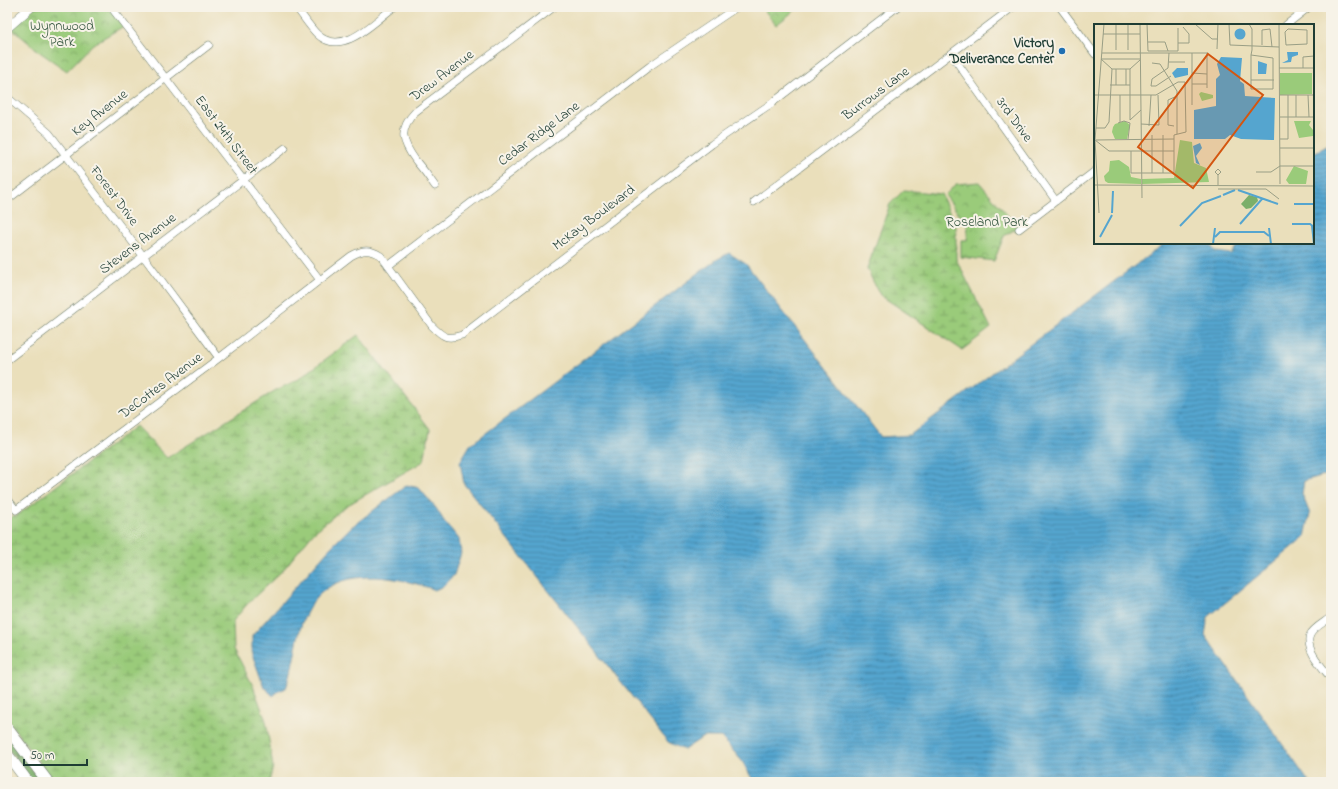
<svg xmlns="http://www.w3.org/2000/svg" width="1338" height="789" font-family="'Indie Flower',sans-serif">
  <defs>
    <pattern id="forest-firs" width="22" height="20" patternUnits="userSpaceOnUse"><rect width="22" height="20" fill="#7baf6a"/><path d="M5 1l3.5 6h-7zM16 11l3.5 6h-7z" fill="#649058"/></pattern>
    <pattern id="wetland-marsh" width="20" height="14" patternUnits="userSpaceOnUse"><rect width="20" height="14" fill="#9acb7a"/><path d="M1 5h8M5 5V1M11 12h8M15 12V8" fill="none" stroke="#7da665"/></pattern>
    <pattern id="park-crowns" width="20" height="18" patternUnits="userSpaceOnUse"><rect width="20" height="18" fill="#9acb7a"/><path d="M2 6a3 3 0 1 1 6 0M12 15a3 3 0 1 1 6 0" fill="none" stroke="#7da665"/></pattern>
    <pattern id="water-rules" width="6" height="5" patternUnits="userSpaceOnUse"><rect width="6" height="5" fill="#55a5cf"/><path d="M0 2.5h6" fill="none" stroke="#4688a9"/></pattern>
  </defs>
  <rect width="100%" height="100%" fill="#f7f3e8"/>
  <filter id="ink" filterUnits="userSpaceOnUse"><feTurbulence type="fractalNoise" baseFrequency=".025" numOctaves="2"/><feDisplacementMap in="SourceGraphic" scale="8" xChannelSelector="R" yChannelSelector="G"/><feConvolveMatrix kernelMatrix="1 2 1 2 8 2 1 2 1" color-interpolation-filters="sRGB"/></filter>
  <filter id="wash" filterUnits="userSpaceOnUse"><feTurbulence type="fractalNoise" baseFrequency=".012" numOctaves="4" result="noise"/><feDisplacementMap in="SourceGraphic" scale="16" xChannelSelector="R" yChannelSelector="G"/><feGaussianBlur stdDeviation="0.9" result="paint"/><feColorMatrix in="noise" values="0 0 0 0 0 0 0 0 0 0 0 0 0 0 0 0 0 1.4 0 .05"/><feComposite in="paint" operator="in"/></filter>
  <g filter="url(#wash)">
    <rect width="100%" height="100%" fill="#eadfbb"/>
    <path fill="url(#forest-firs)" stroke="#4d764f" d="M 7,736 L 42,782 L 33,782 L 7,747 Z"/>
    <path fill="url(#wetland-marsh)" stroke="#5c8457" d="M 904,190 L 941,194 L 956,227 L 956,259 L 991,328 L 962,350 L 880,295 L 867,269 L 890,204 Z
      M 358,335 L 430,429 L 424,461 L 346,506 L 313,533 L 283,570 L 249,602 L 233,621 L 234,649 L 253,686 L 266,721 L 273,767 L 269,782 L 54,782 L 7,719 L 7,521 L 14,515 L 15,517 L 136,426 L 167,458 L 276,390 L 299,379 Z"/>
    <path fill="url(#park-crowns)" stroke="#5c8457" d="M 34,7 L 109,7 L 124,26 L 93,44 L 67,71 L 41,53 L 10,27 Z
      M 762,7 L 799,7 L 776,25 Z
      M 979,182 L 1021,231 L 1014,230 L 1004,236 L 994,261 L 961,257 L 961,240 L 967,240 L 968,227 L 945,195 L 956,184 Z"/>
    <path fill="url(#water-rules)" stroke="#3a7182" d="M 1331,144 L 1331,473 L 1304,481 L 1302,494 L 1310,514 L 1305,537 L 1208,617 L 1205,635 L 1309,782 L 754,782 L 742,761 L 721,737 L 703,737 L 684,750 L 668,742 L 464,484 L 460,462 L 470,445 L 716,260 L 729,253 L 746,264 L 881,437 L 910,435 L 1165,243 L 1208,243 L 1216,252 L 1231,254 L 1239,243 L 1313,243 L 1313,153 Z
      M 407,485 L 419,488 L 436,508 L 444,521 L 459,539 L 461,553 L 454,575 L 445,585 L 435,590 C 401,577 345,566 317,597 C 311,603 305,615 302,623 C 295,645 294,668 286,688 L 279,691 L 273,696 L 264,687 L 252,654 L 252,636 L 329,549 L 350,528 Z"/>
  </g>
  <g filter="url(#ink)">
    <g fill="none" stroke-linecap="round" stroke-linejoin="round">
      <g stroke="#667663" stroke-width="8">
        <path id="minor" d="M 111,7 L 320,280
          M 296,7 C 303,16 309,26 317,34 C 342,58 374,22 394,7
          M 1060,7 L 1095,54
          M 1286,25 L 1309,7
          M 951,54 L 1056,201
          M 7,97 L 49,133 L 144,257 L 219,358
          M 435,186 C 429,177 423,169 416,161 C 402,142 398,130 415,112 L 554,7
          M 7,200 L 209,45
          M 754,202 L 1013,7
          M 1019,229 L 1095,171
          M 388,266 L 650,66 L 737,7
          M 7,360 L 285,148
          M 7,498 L 16,510 L 219,358 L 351,256 C 363,249 370,249 381,256 L 432,326 C 443,337 447,340 462,335 L 712,144 L 772,103 L 897,7
          M 1331,617 C 1325,622 1313,628 1310,635 C 1304,649 1323,668 1331,678"/>
      </g>
      <g stroke="#667663" stroke-width="10">
        <path id="tertiary" d="M 7,28 L 31,7"/>
      </g>
      <g stroke="#667663" stroke-width="12">
        <path id="primary" d="M 7,728 L 48,782
          M 7,754 L 28,782"/>
      </g>
      <use href="#minor" stroke="#fff" stroke-width="7"/>
      <use href="#tertiary" stroke="#fff" stroke-width="9"/>
      <use href="#primary" stroke="#fff" stroke-width="11"/>
    </g>
  </g>
  <circle fill="#1f6fb2" stroke="#f7f3e8" stroke-width="1.5" cx="1062" cy="51" r="4"/>
  <g text-anchor="middle" dominant-baseline="central" stroke-width="4" stroke-linejoin="round" paint-order="stroke">
    <g font-size="14" fill="#385942" stroke="#f7f3e8">
      <text x="62" y="26">Wynnwood<tspan x="62" dy="16">Park</tspan></text>
      <text x="987" y="222">Roseland Park</text>
    </g>
    <g font-size="14" font-weight="bold" fill="#1f3d34" stroke="#f7f3e8" text-anchor="end">
      <text x="1054" y="43">Victory<tspan x="1054" dy="16">Deliverance Center</tspan></text>
    </g>
    <g font-size="14" fill="#1f3d34" stroke="#f7f3e8">
      <text transform="translate(442 76) rotate(-37)">Drew Avenue</text>
      <text transform="translate(876 94) rotate(-37)">Burrows Lane</text>
      <text transform="translate(100 113) rotate(-38)">Key Avenue</text>
      <text transform="translate(1014 120) rotate(54)">3rd Drive</text>
      <text transform="translate(539 134) rotate(-37)">Cedar Ridge Lane</text>
      <text transform="translate(226 135) rotate(53)">East 24th Street</text>
      <text transform="translate(114 196) rotate(53)">Forest Drive</text>
      <text transform="translate(594 218) rotate(-37)">McKay Boulevard</text>
      <text transform="translate(138 244) rotate(-37)">Stevens Avenue</text>
      <text transform="translate(161 386) rotate(-37)">DeCottes Avenue</text>
    </g>
  </g>
  <g transform="translate(1094 24)">
    <rect width="220" height="220" fill="#eadfbb"/>
    <path d="M 186,49 L 218,49 L 218,70 L 186,71 Z" fill="#9acb7a"/>
    <path d="M 155,171 L 163,173 L 164,177 L 157,184 L 152,185 L 147,180 Z" fill="#7baf6a"/>
    <path d="M 107,68 L 119,71 L 119,74 L 108,77 L 105,70 ZM 217,97 L 215,101 L 219,106 L 219,112 L 205,114 L 200,97 ZM 86,116 L 98,118 L 100,139 L 112,144 L 115,158 L 48,160 L 48,155 L 80,154 ZM 25,136 L 35,143 L 37,153 L 47,155 L 47,160 L 14,159 L 11,157 L 10,152 L 15,147 L 16,137 ZM 200,142 L 214,147 L 212,160 L 195,160 L 192,156 Z" fill="#9acb7a"/>
    <path d="M 31,97 L 36,101 L 33,115 L 21,115 L 18,108 L 19,103 L 21,100 Z" fill="#9acb7a"/>
    <path d="M140.5 10a5.5 5.5 0 1 1 11 0a5.5 5.5 0 1 1-11 0ZM 193,28 L 204,28 L 204,31 L 198,33 L 197,38 L 188,39 L 194,36 ZM 127,33 L 148,34 L 146,57 L 150,60 L 151,72 L 181,74 L 180,116 L 147,115 L 136,111 L 131,115 L 100,115 L 100,86 L 122,82 L 122,55 L 126,51 L 123,40 ZM 164,37 L 173,40 L 172,50 L 164,50 ZM 83,44 L 94,44 L 94,51 L 81,54 L 78,49 ZM 106,119 L 108,124 L 102,132 L 106,141 L 102,139 L 99,122 Z" fill="#55a5cf"/>
    <path fill="none" stroke="#55a5cf" stroke-width="2" d="M 144,166 L 184,180M 129,171 L 141,166M 200,180 L 220,180M 18,189 L 19,167M 146,200 L 168,175M 198,200 L 216,200 L 220,203M 86,202 L 108,179 L 127,172M 218,202 L 220,220M 175,204 L 177,220M 6,213 L 18,191M 121,213 L 126,208 L 170,208 L 175,212M 119,220 L 121,204"/>
    <path fill="none" stroke="#999e85" stroke-width="1" d="M 22,0 L 22,26M 34,0 L 34,26M 46,0 L 48,174M 53,0 L 54,27 L 84,27 L 84,4M 101,0 L 118,15 L 124,15M 135,0 L 136,21 L 185,23M 155,0 L 158,5 L 158,26 L 157,31 L 157,65 L 179,65 L 179,34 L 157,31M 185,0 L 186,160M 194,5 L 213,6 L 213,20 L 192,21 L 191,8 ZM 9,10 L 46,10M 54,18 L 71,18 L 74,27M 84,19 L 95,19 L 95,10 L 89,3M 168,21 L 168,6 L 176,5 L 178,23M 123,25 L 124,0M 8,29 L 114,29M 75,29 L 74,44 L 58,55 L 57,62 L 62,62 L 77,52M 98,29 L 98,81M 113,29 L 113,64M 7,35 L 18,45 L 36,45 L 46,36M 7,35 L 46,35M 75,38 L 91,38M 58,39 L 66,40 L 83,67 L 83,110M 185,44 L 220,44M 209,44 L 209,33 L 220,32M 22,45 L 22,61M 36,45 L 36,96M 98,49 L 113,50M 157,56 L 180,56M 98,60 L 113,60M 16,61 L 36,61M 32,61 L 32,45M 0,71 L 62,71 L 84,58 L 91,58 L 92,108 L 80,111 L 80,149 L 37,149 L 37,127M 26,71 L 26,98M 186,71 L 220,71M 202,71 L 202,93M 214,71 L 215,93M 186,93 L 220,93M 36,96 L 47,86M 24,99 L 30,97 L 36,99 L 34,115M 47,100 L 65,101 L 64,71M 55,102 L 57,71M 80,102 L 74,101 L 74,76 L 83,72M 2,104 L 11,104 L 15,98 L 18,45M 58,111 L 58,149M 69,111 L 69,149M 186,115 L 194,115 L 194,71M 1,116 L 15,127 L 80,127M 2,116 L 80,115M 186,124 L 220,124M 186,142 L 220,142M 162,148 L 177,148 L 186,142M 124,151 L 121,148 L 124,145 L 127,148 L 124,151 L 124,161M 0,161 L 220,162M 124,165 L 172,165 L 185,175M 5,189 L 1,116 L 10,0"/>
    <path fill="#d45610" fill-opacity="0.15" stroke="#d45610" stroke-width="2" d="M 114,30 L 169,71 L 99,164 L 44,123 Z"/>
    <rect width="220" height="220" fill="none" stroke="#1f3d34" stroke-width="2"/>
  </g>
  <rect width="1338" height="789" fill="none" stroke="#f7f3e8" stroke-width="24"/>
  <path d="M24 759v6h63v-6" fill="none" stroke="#1f3d34" stroke-width="2"/>
  <text x="30" y="759" font-size="12" fill="#1f3d34" stroke="#f7f3e8" stroke-width="3" paint-order="stroke">50 m</text>
</svg>
